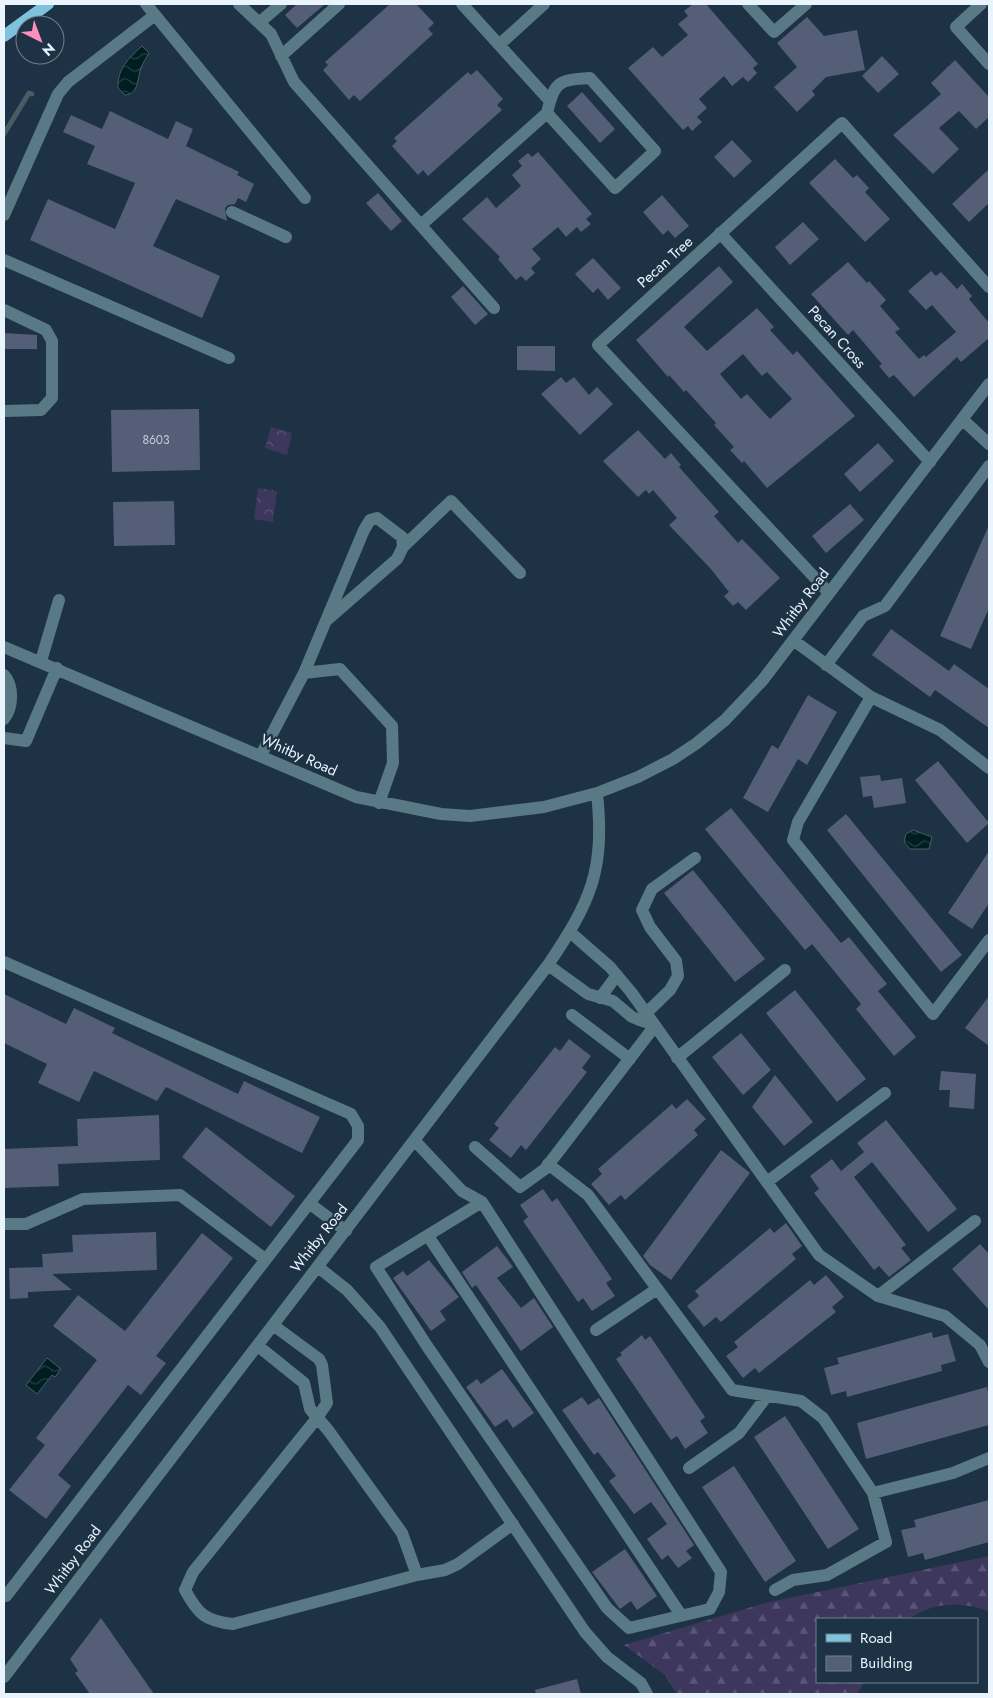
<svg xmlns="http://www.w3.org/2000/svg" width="993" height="1698" font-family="Jost,sans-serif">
  <defs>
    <pattern id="forest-firs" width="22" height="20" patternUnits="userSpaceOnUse" patternTransform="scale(1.25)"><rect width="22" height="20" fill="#3d375e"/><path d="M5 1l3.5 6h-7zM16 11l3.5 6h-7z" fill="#595576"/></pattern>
    <pattern id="park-crowns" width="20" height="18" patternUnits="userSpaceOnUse" patternTransform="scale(1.25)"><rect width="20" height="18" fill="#3d375e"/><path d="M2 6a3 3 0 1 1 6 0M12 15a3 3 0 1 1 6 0" fill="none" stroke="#595576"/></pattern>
    <pattern id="water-waves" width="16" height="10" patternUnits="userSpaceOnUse" patternTransform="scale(1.25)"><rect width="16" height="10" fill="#001e21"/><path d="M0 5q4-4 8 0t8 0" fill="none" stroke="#253f42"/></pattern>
  </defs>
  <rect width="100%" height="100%" fill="#1d3244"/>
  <path fill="url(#forest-firs)" d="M 989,1556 L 989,1612 C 965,1601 930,1602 910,1619 L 817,1619 L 817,1682 L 864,1682 L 857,1694 L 677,1694 L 665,1675 L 624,1645 L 765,1603 Z"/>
  <path fill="url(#park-crowns)" d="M 271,427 L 292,433 L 287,455 L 265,448 Z
    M 258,488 L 277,491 L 273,522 L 254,519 Z"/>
  <path fill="url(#water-waves)" stroke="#465e63" d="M 142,46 L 149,53 C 146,58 143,63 141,68 C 137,79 139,94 125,95 L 118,88 C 117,69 129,58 142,46 Z
    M 913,830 L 932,837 L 929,849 L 910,849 L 904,842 L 906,834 Z
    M 47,1358 L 61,1369 L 55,1377 L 52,1375 L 37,1394 L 26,1385 Z"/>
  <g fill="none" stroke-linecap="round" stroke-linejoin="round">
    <path stroke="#465e63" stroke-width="5" d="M 4,134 L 29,93 L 32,94"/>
  </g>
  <path fill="#545e77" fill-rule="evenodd" d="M 297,4 L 325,4 L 297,28 L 285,15 Z
    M 390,4 L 416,4 L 434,23 L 428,29 L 433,34 L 360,101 L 354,95 L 349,100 L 323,70 L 328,65 L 325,62 Z
    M 693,4 L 706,4 L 758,64 L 753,68 L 757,73 L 748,82 L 743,77 L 732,86 L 724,76 L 699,99 L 707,108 L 697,117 L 702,122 L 692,131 L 688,126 L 683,130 L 628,68 L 653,47 L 662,57 L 688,35 L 678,24 L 688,16 L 684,11 Z
    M 807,17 L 824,36 L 857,30 L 865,70 L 826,77 L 812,91 L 815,95 L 797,112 L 774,87 L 797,67 L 777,43 Z
    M 882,56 L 899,74 L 878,93 L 862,76 Z
    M 955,60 L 989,97 L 989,117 L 976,129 L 959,111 L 939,128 L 959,149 L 933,174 L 893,135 L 941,94 L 931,83 Z
    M 477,70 L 503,99 L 497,105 L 502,110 L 428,176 L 423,170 L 418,175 L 392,146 L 397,141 L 394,138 L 468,72 L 471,75 Z
    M 582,92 L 615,129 L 600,143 L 567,106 Z
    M 110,111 L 168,139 L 176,121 L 193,129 L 186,146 L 239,172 L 237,175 L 254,184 L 246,202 L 238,198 L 235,204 L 228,205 L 225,208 L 227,221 L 176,199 L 153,246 L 220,276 L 202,318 L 30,240 L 48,199 L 115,229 L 135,183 L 87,164 L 95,146 L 63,132 L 71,115 L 102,129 Z
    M 732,140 L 752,161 L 734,178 L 714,157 Z
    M 538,152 L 592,214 L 586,219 L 591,224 L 581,232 L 577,227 L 566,237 L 558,227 L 532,249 L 541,259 L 531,268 L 535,273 L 526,281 L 521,276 L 516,280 L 498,259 L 500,257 L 462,219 L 487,197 L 496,208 L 521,186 L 512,175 L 522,166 L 518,161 L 528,153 L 532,157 Z
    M 835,159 L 853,178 L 857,175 L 869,188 L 865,192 L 890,219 L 865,242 L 809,183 Z
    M 989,169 L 989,203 L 969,222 L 952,204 Z
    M 378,193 L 402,221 L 391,231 L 366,203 Z
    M 662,195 L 689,226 L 675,238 L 668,230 L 663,235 L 643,212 Z
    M 803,222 L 819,239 L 790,265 L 775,247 Z
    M 593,258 L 621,288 L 608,300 L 598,288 L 593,293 L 575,274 Z
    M 848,262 L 867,283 L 869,281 L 886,300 L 880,306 L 900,329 L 895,332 L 919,359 L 924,355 L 926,357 L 956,332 L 932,305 L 926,310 L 908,291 L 931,271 L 936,276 L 941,272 L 957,289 L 962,284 L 972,296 L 969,299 L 989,323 L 989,338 L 961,362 L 957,357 L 914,397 L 894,375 L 889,378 L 879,366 L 882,364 L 853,330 L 848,335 L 811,294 Z
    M 719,266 L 733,282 L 684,327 L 707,351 L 757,308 L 774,327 L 770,330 L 793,355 L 797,351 L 855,416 L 767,488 L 744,461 L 742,463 L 730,450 L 734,447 L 714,425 L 716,423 L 686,390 L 684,392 L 669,375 L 668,377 L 636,340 ZM 743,354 L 762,376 L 767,372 L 792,399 L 770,419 L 747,394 L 741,399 L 720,374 Z
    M 463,286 L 488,314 L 475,325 L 451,297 Z
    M 4,333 L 37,335 L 37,349 L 4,349 Z
    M 517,346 L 555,346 L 555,371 L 517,370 Z
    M 561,377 L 566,383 L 574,377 L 589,395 L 597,387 L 613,404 L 580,435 L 541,394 Z
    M 199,409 L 200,470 L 112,472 L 111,410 Z
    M 638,430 L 665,459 L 671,453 L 681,465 L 679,467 L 719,512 L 714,516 L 738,543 L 742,539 L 780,578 L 746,610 L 738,602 L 733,606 L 724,596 L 729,592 L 710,568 L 669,525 L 677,518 L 653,490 L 649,494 L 646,490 L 638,497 L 603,461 Z
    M 878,443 L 894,461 L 860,492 L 844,474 Z
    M 174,501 L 175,545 L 114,546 L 113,502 Z
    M 850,504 L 864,520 L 826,553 L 812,536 Z
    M 989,525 L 989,608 L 971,649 L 940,636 Z
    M 891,629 L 949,671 L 954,664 L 989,689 L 989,728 L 935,690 L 930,697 L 872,655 Z
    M 808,695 L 837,712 L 807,765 L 798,759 L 768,812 L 743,798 L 772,745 L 778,749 Z
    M 938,761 L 989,823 L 967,843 L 915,780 Z
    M 880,775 L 881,781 L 902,778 L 906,803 L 874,808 L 872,796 L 863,797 L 860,777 Z
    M 731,808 L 841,943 L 849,937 L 887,984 L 878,991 L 916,1037 L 894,1056 L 856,1009 L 861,1004 L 812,944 L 805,950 L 705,829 Z
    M 846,814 L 962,955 L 941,972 L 827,830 Z
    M 989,851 L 989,903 L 972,929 L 948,913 Z
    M 693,870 L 765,959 L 735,982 L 664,893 Z
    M 795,990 L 866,1079 L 837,1102 L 766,1013 Z
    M 4,994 L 66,1024 L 74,1008 L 115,1028 L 112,1033 L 238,1094 L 244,1081 L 320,1117 L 302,1153 L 166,1087 L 157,1101 L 94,1071 L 79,1102 L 38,1083 L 47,1064 L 4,1043 Z
    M 989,996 L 989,1046 L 965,1028 Z
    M 741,1033 L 771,1070 L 743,1095 L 712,1057 Z
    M 569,1039 L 591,1056 L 582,1068 L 587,1072 L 526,1150 L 521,1145 L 511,1158 L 489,1140 L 499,1128 L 494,1124 L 555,1047 L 560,1051 Z
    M 941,1071 L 976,1074 L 974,1109 L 949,1107 L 950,1090 L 939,1090 Z
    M 775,1075 L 813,1122 L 784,1146 L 752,1107 Z
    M 687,1099 L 706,1119 L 694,1130 L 698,1135 L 625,1200 L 621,1195 L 609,1205 L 591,1184 L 602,1174 L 598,1169 L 672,1104 L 676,1109 Z
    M 159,1115 L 160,1160 L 58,1164 L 59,1186 L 4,1188 L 4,1149 L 78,1146 L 77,1119 Z
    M 886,1120 L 957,1209 L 928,1232 L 872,1162 L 854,1177 L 906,1245 L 901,1248 L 911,1260 L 889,1277 L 879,1266 L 874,1270 L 814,1193 L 819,1189 L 810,1176 L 832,1159 L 841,1171 L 864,1152 L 857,1143 Z
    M 206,1127 L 295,1196 L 271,1227 L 182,1157 Z
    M 721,1150 L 750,1173 L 671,1280 L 650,1265 L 643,1256 Z
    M 543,1189 L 552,1202 L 557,1198 L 612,1279 L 606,1283 L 615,1296 L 592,1311 L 583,1298 L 578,1302 L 523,1221 L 528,1217 L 520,1205 Z
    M 786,1223 L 802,1246 L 792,1254 L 796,1259 L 721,1322 L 716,1317 L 704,1327 L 687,1306 L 699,1296 L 695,1291 L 770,1228 L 774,1233 Z
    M 156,1232 L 157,1270 L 52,1274 L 72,1290 L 28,1292 L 28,1298 L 10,1299 L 9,1268 L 43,1267 L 42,1254 L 73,1252 L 72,1235 Z
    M 202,1233 L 233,1258 L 156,1356 L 166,1363 L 141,1395 L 128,1385 L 58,1475 L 71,1486 L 46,1519 L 9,1490 L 45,1445 L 36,1438 L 97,1360 L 53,1326 L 78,1295 L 125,1331 Z
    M 980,1244 L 989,1254 L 989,1310 L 952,1269 Z
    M 497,1246 L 513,1267 L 497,1278 L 521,1308 L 534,1298 L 553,1327 L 521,1351 L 476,1285 L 472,1288 L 462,1272 Z
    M 429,1260 L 459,1297 L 440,1311 L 446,1320 L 431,1331 L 393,1278 L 403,1271 L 407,1276 Z
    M 826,1275 L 844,1297 L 832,1307 L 836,1312 L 759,1373 L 755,1368 L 743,1378 L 726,1356 L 738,1347 L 734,1342 L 810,1280 L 814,1285 Z
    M 932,1332 L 933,1338 L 948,1334 L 956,1361 L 941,1365 L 942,1371 L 847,1397 L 846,1391 L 831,1395 L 824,1368 L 839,1364 L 837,1358 Z
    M 642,1335 L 645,1340 L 650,1336 L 705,1417 L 700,1421 L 708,1433 L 685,1449 L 677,1436 L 671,1440 L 616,1359 L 622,1355 L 620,1353 Z
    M 502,1369 L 534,1413 L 513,1428 L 507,1419 L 495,1427 L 466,1387 L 477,1379 L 481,1384 Z
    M 987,1387 L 989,1398 L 989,1425 L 866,1459 L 857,1423 Z
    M 582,1397 L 588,1405 L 599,1398 L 694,1545 L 686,1551 L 692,1558 L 678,1568 L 668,1555 L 662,1560 L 647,1539 L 667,1524 L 651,1502 L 634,1514 L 609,1481 L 616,1476 L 598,1452 L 594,1455 L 562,1410 Z
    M 785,1416 L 859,1529 L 828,1549 L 754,1437 Z
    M 734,1466 L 796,1561 L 765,1582 L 702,1487 Z
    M 989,1500 L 989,1542 L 925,1560 L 923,1553 L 908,1557 L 901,1530 L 916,1527 L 914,1520 Z
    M 625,1549 L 657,1596 L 637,1610 L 631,1601 L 620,1609 L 592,1572 Z
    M 101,1618 L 154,1694 L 90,1694 L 75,1673 L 78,1671 L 70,1659 Z
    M 577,1679 L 581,1694 L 536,1694 L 535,1690 Z"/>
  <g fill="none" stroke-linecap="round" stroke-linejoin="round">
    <path stroke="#5a7986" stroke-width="12" d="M 146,4 L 305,198
      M 239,4 L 271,34 L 294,82 L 494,308
      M 462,4 L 550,101
      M 748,4 L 774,32 L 806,4
      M 981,4 L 956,27 L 989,64
      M 260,22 L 281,4
      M 499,45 L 544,4
      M 281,56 L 339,4
      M 232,212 L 286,237
      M 4,215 L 58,94 L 68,82 L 155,15
      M 421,225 L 547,113 L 615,188 L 655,151 L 590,78 C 558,80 555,81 547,113
      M 720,233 L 930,462
      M 4,260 L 229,358
      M 4,310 L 46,330 L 52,341 L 52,398 L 41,410 L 4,411
      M 962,419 L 989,444
      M 403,547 L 451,501 L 520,573
      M 829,593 L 598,345 L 842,123 L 989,287
      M 793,640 L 871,697 L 940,730 L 989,768
      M 4,647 L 356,797 L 441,814 L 470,816 L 544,807 L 597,793 L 638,777 L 673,759 L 697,743 L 725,720 L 762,681 L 989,384
      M 41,661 L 59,600
      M 826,665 L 863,616 L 885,606 L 989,466
      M 304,673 L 364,530 L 370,520 L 377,518 L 402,537 L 403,547 L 397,559 L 327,620
      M 4,675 C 14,686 13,708 4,719
      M 871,697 L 798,822 L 793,840 L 933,1014 L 989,940
      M 4,738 L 26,741 L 57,668
      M 261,755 L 304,673 L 340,669 L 392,726 L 393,763 L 379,803
      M 570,932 L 610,967 L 631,992 L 819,1255 L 878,1296 L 945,1316 L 980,1345 L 989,1362
      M 4,962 L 351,1114 L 358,1126 L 358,1140 L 6,1596 L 4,1596
      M 548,965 L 588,994 L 613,1001 L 632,1017 L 645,1022
      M 600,998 L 617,975
      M 572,1015 L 630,1059
      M 639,1020 L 670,990 L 678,976 L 676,961 L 650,927 L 642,910 L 652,889 L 695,858
      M 677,1058 L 785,970
      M 415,1141 L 462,1191 L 482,1202 L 721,1572 L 719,1592 L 710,1609 L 629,1628 L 607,1608 L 427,1346 L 376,1267 L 482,1202
      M 475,1147 L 520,1187 L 545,1169 L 654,1027
      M 548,1164 L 588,1195 L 732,1390 L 801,1401 L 823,1418 L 873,1493 L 886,1542 L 827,1575 L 793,1580 L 775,1590
      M 767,1182 L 885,1093
      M 309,1203 L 346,1231
      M 4,1224 L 26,1224 L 83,1199 L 180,1195 L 265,1259
      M 428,1236 L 681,1615
      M 318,1267 L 347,1290 L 380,1327 L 585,1632 L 607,1657 L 641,1683 L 647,1694
      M 878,1296 L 975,1221
      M 273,1325 L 319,1359 L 322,1365 L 327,1403 L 317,1418 L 193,1572 L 185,1590 C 198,1614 205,1621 233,1624 L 417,1575 L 445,1570 L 458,1564 L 513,1524
      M 596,1330 L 657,1289
      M 258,1346 L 304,1383 L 310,1409 L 328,1430 L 402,1533 L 417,1575
      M 689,1468 L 739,1433 L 767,1396
      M 873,1493 L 953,1473 L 989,1458
      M 4,1677 L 548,965 C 591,901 605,871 597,793"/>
    <path stroke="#7ec2dc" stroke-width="12" d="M 4,36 L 48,4"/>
  </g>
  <g text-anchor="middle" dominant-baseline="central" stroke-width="4.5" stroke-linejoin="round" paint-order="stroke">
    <g font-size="12" fill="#c4cedc">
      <text x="156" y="440">8603</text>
    </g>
    <g font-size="15" fill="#e9f4fd" stroke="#1d3244">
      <text transform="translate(665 262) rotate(-42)">Pecan Tree</text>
      <text transform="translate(837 337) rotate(48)">Pecan Cross</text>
      <text transform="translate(801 603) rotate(-53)">Whitby Road</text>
      <text transform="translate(299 755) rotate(24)">Whitby Road</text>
      <text transform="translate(319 1238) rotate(-52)">Whitby Road</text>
      <text transform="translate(73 1560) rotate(-53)">Whitby Road</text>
    </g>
  </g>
  <rect width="993" height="1698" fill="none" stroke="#e9f4fd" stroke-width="10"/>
  <rect x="816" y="1618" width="162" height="65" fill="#1d3244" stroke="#6f808e"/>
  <rect x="826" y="1634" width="25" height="8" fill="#7ec2dc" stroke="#6f808e"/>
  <text x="860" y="1643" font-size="15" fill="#e9f4fd">Road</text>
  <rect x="826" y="1656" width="25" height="15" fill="#545e77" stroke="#6f808e"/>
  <text x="860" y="1668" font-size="15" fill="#e9f4fd">Building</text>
  <g transform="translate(40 40) rotate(138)"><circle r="24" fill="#1d3244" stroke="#6f808e"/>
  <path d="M0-4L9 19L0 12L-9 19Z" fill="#fe8ebd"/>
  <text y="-8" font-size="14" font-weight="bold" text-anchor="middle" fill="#e9f4fd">N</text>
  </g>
</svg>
